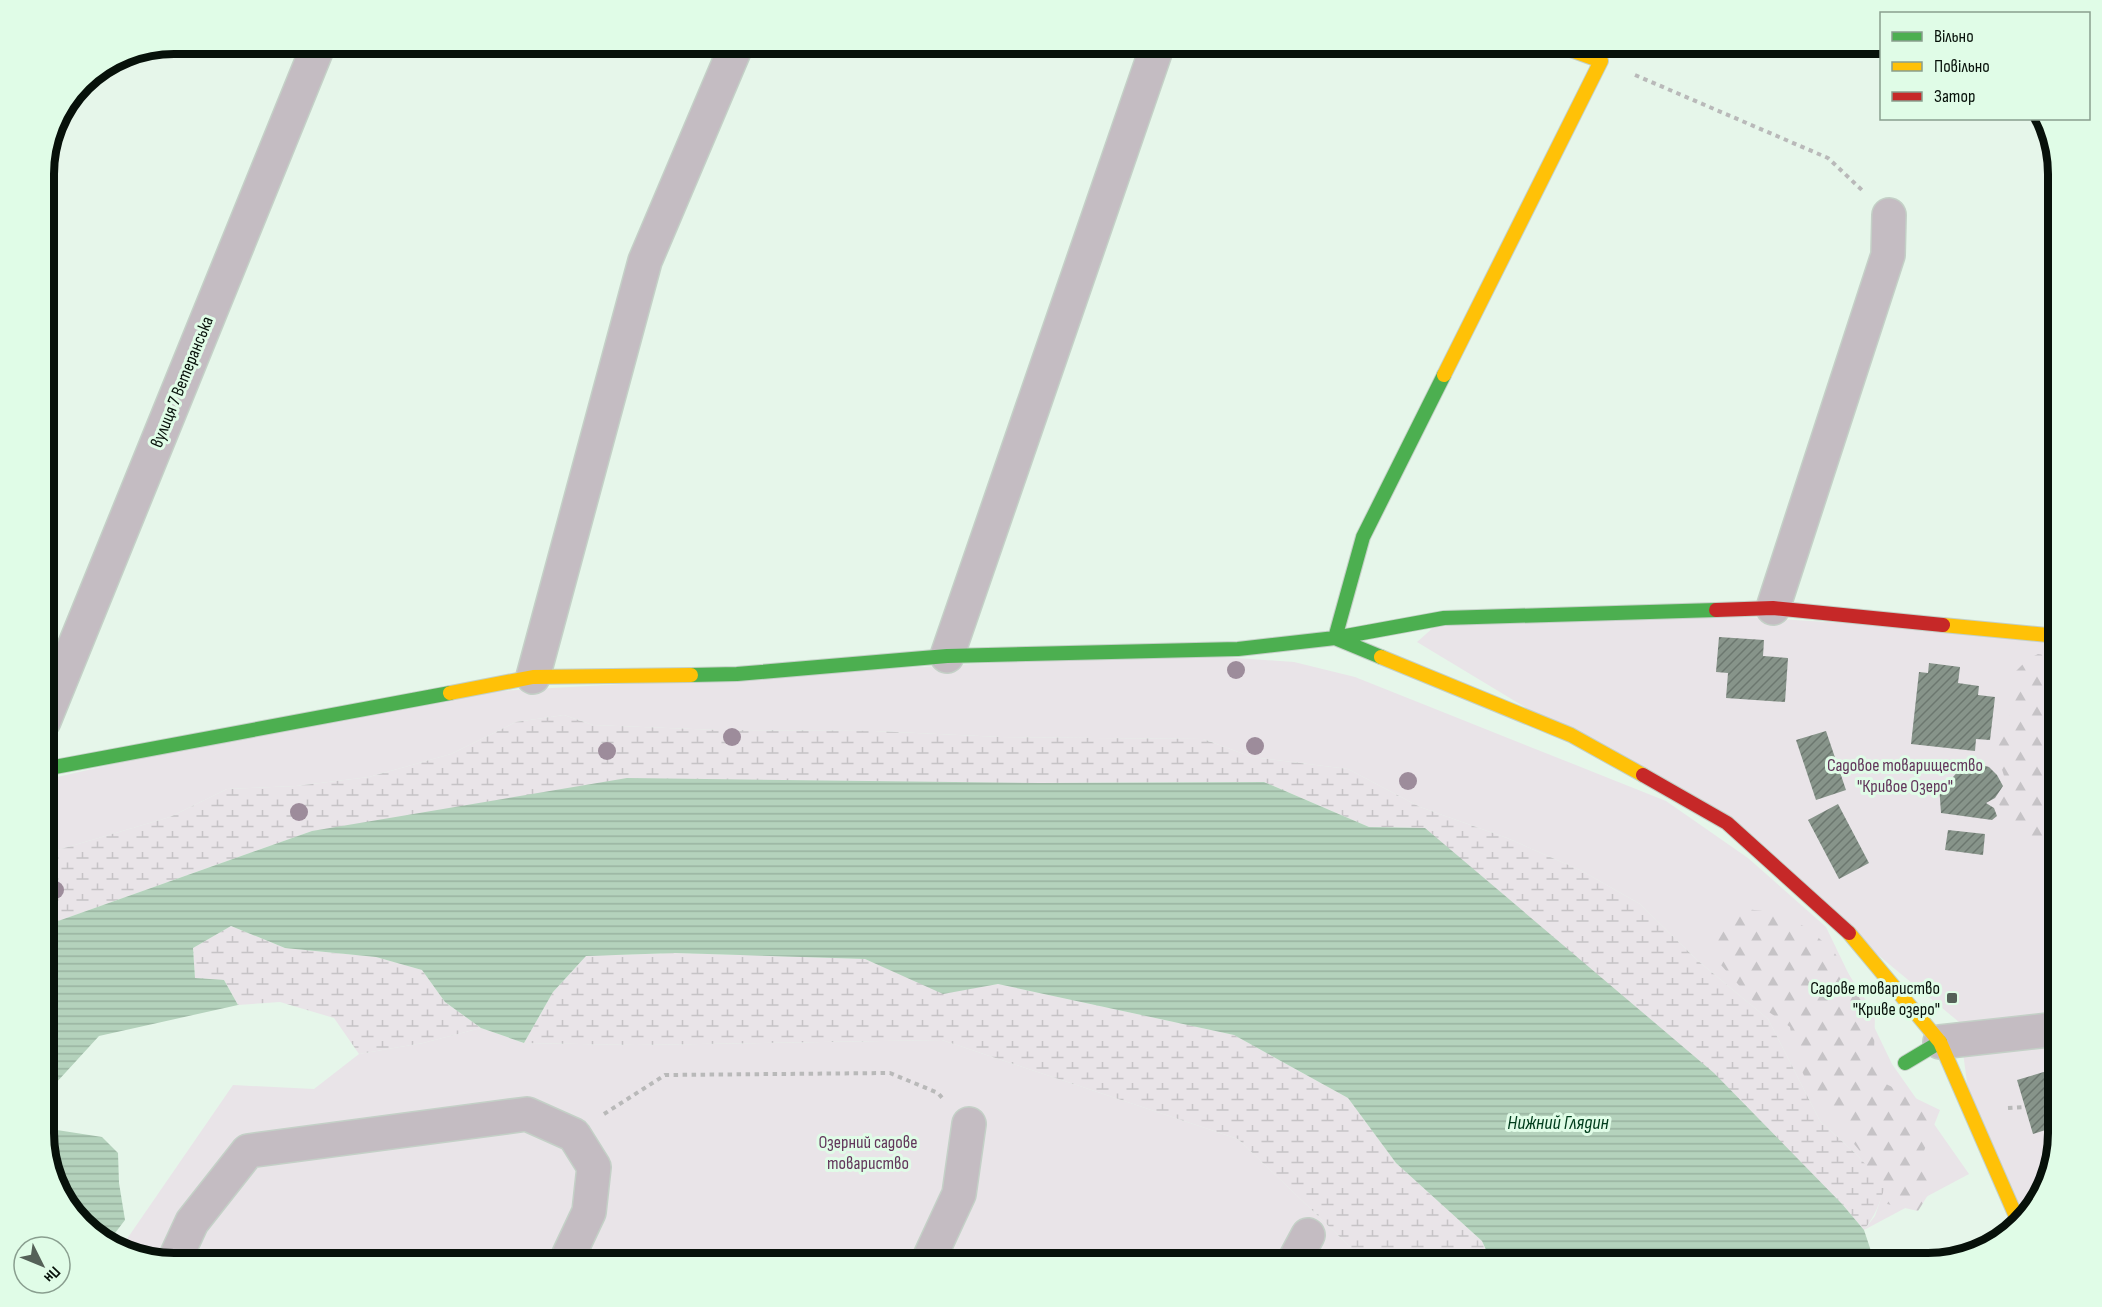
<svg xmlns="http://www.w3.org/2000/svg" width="2102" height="1307" font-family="'Sofia Sans Condensed',sans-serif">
  <defs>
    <pattern id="forest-firs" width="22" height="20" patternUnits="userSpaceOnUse" patternTransform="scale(1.5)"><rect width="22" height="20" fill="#e9e4e8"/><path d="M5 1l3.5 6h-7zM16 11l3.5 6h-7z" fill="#c6c3c6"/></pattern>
    <pattern id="wetland-marsh" width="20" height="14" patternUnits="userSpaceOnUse" patternTransform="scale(1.5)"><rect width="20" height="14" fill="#e9e4e8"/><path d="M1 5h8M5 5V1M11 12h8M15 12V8" fill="none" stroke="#c6c3c6"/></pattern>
    <pattern id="water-rules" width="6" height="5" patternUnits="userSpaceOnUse" patternTransform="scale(1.5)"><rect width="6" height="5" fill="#b4d2bc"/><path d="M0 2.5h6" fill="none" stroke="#99b3a0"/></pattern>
    <pattern id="building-hatch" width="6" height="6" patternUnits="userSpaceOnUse" patternTransform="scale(1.5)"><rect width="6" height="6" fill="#87948a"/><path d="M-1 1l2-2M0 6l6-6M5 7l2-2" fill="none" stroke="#6c776f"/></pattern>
  </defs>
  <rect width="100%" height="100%" fill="#e6f6ea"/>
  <path fill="#e9e4e8" d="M 1648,611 L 2058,636 L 2058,1133 L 2041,1199 L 2018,1221 L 1971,1113 L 1959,1022 L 1843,926 L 1727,823 L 1571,735 L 1417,642 L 1444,618 Z
    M 1165,653 L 1294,662 L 1355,677 L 1666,801 L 1748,858 L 1826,927 L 1892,1064 L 1969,1174 L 1864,1230 L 1875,1216 L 1885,1186 L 1857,1155 L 1820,1121 L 1768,1019 L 1697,960 L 1640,904 L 1582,871 L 1507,838 L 1420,807 L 1348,769 L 1252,757 L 1203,739 L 1001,737 L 874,731 L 718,730 L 593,725 L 564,715 L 516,722 L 451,754 L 369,777 L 296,786 L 227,789 L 170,817 L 44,854 L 44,780 L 413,696 Z
    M 481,1028 L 524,1043 L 636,1045 L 942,1040 L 1238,1139 L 1367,1263 L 174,1263 L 120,1249 L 233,1085 L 314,1089 L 359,1054 L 423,1043 Z"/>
  <path fill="url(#forest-firs)" d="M 2038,654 L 2058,657 L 2058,863 L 2010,821 L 1998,803 L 2005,779 L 1994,744 L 2006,730 L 2017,683 L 2016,671 L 2028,659 Z
    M 1736,908 L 1773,912 L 1808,928 L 1834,952 L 1875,1014 L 1874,1053 L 1886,1084 L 1940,1110 L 1922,1156 L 1933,1187 L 1918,1211 L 1887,1204 L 1866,1172 L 1859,1150 L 1812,1092 L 1795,1057 L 1790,1027 L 1752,1000 L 1721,965 L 1709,929 Z"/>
  <path fill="url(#wetland-marsh)" d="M 564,715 L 593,725 L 718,730 L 874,731 L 1001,737 L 1203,739 L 1252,757 L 1348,769 L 1420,807 L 1507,838 L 1582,871 L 1640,904 L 1697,960 L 1768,1019 L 1820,1121 L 1857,1155 L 1885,1186 C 1880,1203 1875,1216 1864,1230 L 1842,1204 L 1425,828 L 1369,827 L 1264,782 L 1040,783 L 312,831 L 44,926 L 44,854 L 170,817 L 227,789 L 296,786 L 369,777 L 451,754 L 516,722 Z
    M 231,926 L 285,948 L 376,957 L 422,970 L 445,1002 L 481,1028 L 423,1043 L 359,1054 L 334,1018 L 280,1002 L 238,1005 L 224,980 L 195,978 L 193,948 Z
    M 675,953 L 865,959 L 943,993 L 998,984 L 1234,1035 L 1348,1098 L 1396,1163 L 1482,1241 L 1492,1263 L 1367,1263 L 1238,1139 L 942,1040 L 636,1045 L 524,1043 L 553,992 L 586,956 Z"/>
  <path fill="url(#water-rules)" d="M 627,778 L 1040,783 L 1264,782 L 1369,827 L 1425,828 L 1714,1073 L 1842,1204 L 1864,1230 L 1875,1263 L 1492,1263 L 1482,1241 L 1396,1163 L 1348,1098 L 1234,1035 L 998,984 L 943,994 L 865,959 L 675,953 L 586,956 L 553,992 L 524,1043 L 481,1028 L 445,1002 L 422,970 L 376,957 L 285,948 L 231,926 L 193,948 L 195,978 L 224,980 L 238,1005 L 99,1036 L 44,1096 L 44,926 L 312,831 Z
    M 44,1128 L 102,1137 L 118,1153 L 119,1183 L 125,1220 L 109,1241 L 103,1241 L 61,1199 L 44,1141 Z"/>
  <path fill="url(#building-hatch)" d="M 1719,637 L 1764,640 L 1763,656 L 1788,658 L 1785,702 L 1726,698 L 1728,673 L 1716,672 Z
    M 1929,663 L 1960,667 L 1958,683 L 1979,686 L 1978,695 L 1995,697 L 1990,740 L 1976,739 L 1975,751 L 1911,744 L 1919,672 L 1928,673 Z
    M 1826,731 L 1846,790 L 1816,800 L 1796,740 Z
    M 1978,764 L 1989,767 L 1997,775 L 2003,786 L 1995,798 L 1986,803 L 1994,808 L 1997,816 L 1992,820 L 1941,813 L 1939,785 L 1953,777 L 1960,769 Z
    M 1838,804 L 1869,863 L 1839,879 L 1808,820 Z
    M 1948,830 L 1985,834 L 1983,855 L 1945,850 Z
    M 2057,1068 L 2058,1126 L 2033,1134 L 2017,1080 Z"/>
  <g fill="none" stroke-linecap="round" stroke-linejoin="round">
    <g stroke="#c4d0c7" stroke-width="36">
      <path id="street" d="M 1773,608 L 1888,255 L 1889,215
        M 947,656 L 1158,44
        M 533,677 L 645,261 L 737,44
        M 44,721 L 319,44
        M 1940,1042 L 2058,1029
        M 173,1263 L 192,1222 L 248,1151 L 527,1114 L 574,1135 L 594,1167 L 589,1212 L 565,1263
        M 927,1263 L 959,1194 L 969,1124
        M 1293,1263 L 1308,1235"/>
    </g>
    <g stroke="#c4d0c7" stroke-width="16">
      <path id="fast" d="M 1444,375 L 1363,537 L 1335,638 L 1444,618 L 1716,610
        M 691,675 L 737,674 L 947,656 L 1238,649 L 1335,638 L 1381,657
        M 44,769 L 450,693
        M 1905,1063 L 1940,1042"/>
    </g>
    <g stroke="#c4d0c7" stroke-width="16">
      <path id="slow" d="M 1444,375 L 1601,61 L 1554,44
        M 1943,625 L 2058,636
        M 1381,657 L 1571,735 L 1643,775
        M 450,693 L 533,677 L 691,675
        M 1849,933 L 1940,1042 L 2018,1221"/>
    </g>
    <g stroke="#c4d0c7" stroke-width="16">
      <path id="jam" d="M 1716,610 L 1773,608 L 1943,625
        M 1643,775 L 1727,823 L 1849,933"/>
    </g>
    <path stroke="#b9b9b9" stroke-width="4" stroke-dasharray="4.5 4.5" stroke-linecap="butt" d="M 1635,75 L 1828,158 L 1864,192
      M 2008,1108 L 2025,1107
      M 604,1114 L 665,1075 L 890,1073 L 938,1093 L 944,1100"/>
    <use href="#street" stroke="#c4bcc2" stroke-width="33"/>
    <use href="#fast" stroke="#4caf50" stroke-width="14"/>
    <use href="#slow" stroke="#ffc107" stroke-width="14"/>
    <use href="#jam" stroke="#c62828" stroke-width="14"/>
  </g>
  <g fill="#9d8c9b">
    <circle cx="1236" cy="670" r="9"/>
    <circle cx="732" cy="737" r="9"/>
    <circle cx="1255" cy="746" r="9"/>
    <circle cx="607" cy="751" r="9"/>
    <circle cx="1408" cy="781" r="9"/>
    <circle cx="299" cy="812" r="9"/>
    <circle cx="55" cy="890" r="9"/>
  </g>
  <rect fill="#556158" stroke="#e0fce7" stroke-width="2" x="1946" y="992" width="12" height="12" rx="3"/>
  <g text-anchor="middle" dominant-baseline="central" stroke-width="6" stroke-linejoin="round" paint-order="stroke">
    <g font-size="18" fill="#07110a" stroke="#e0fce7">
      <text transform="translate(182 382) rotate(-68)">вулиця 7 Ветеранська</text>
    </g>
    <g font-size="18" fill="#62365b" stroke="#e0fce7">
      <text x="1905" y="765">Садовое товарищество<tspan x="1905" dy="21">"Кривое Озеро"</tspan></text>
      <text x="868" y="1142">Озерний садове<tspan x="868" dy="21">товариство</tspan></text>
    </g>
    <g font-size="18" fill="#07110a" stroke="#e0fce7" text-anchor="end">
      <text x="1940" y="988">Садове товариство<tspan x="1940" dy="21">"Криве озеро"</tspan></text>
    </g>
    <g font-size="20" font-style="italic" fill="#003d1c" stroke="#e0fce7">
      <text x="1558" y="1123">Нижний Глядин</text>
    </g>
  </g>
  <path d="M0 0H2102V1307H0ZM174 54H1928A120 120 0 0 1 2048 174V1133A120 120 0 0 1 1928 1253H174A120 120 0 0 1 54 1133V174A120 120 0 0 1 174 54Z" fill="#e0fce7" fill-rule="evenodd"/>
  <path fill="none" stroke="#07110a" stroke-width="8" d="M174 54H1928A120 120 0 0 1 2048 174V1133A120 120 0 0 1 1928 1253H174A120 120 0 0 1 54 1133V174A120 120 0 0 1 174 54Z"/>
  <rect x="1880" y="12" width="210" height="108" fill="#e0fce7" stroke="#899e8f" stroke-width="1.5"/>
  <rect x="1892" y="32" width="30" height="9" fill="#4caf50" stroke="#899e8f" stroke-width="1.5"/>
  <text x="1934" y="42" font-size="18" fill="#07110a">Вільно</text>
  <rect x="1892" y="62" width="30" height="9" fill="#ffc107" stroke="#899e8f" stroke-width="1.5"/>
  <text x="1934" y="72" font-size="18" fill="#07110a">Повільно</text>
  <rect x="1892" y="92" width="30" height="9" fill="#c62828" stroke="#899e8f" stroke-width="1.5"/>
  <text x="1934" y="102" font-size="18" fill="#07110a">Затор</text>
  <g transform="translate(42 1265) rotate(133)"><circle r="28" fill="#e0fce7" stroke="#899e8f" stroke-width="1.5"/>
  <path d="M0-4.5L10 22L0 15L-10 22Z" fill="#556158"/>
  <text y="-9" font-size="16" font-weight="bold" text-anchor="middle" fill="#07110a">Пн</text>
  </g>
</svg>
